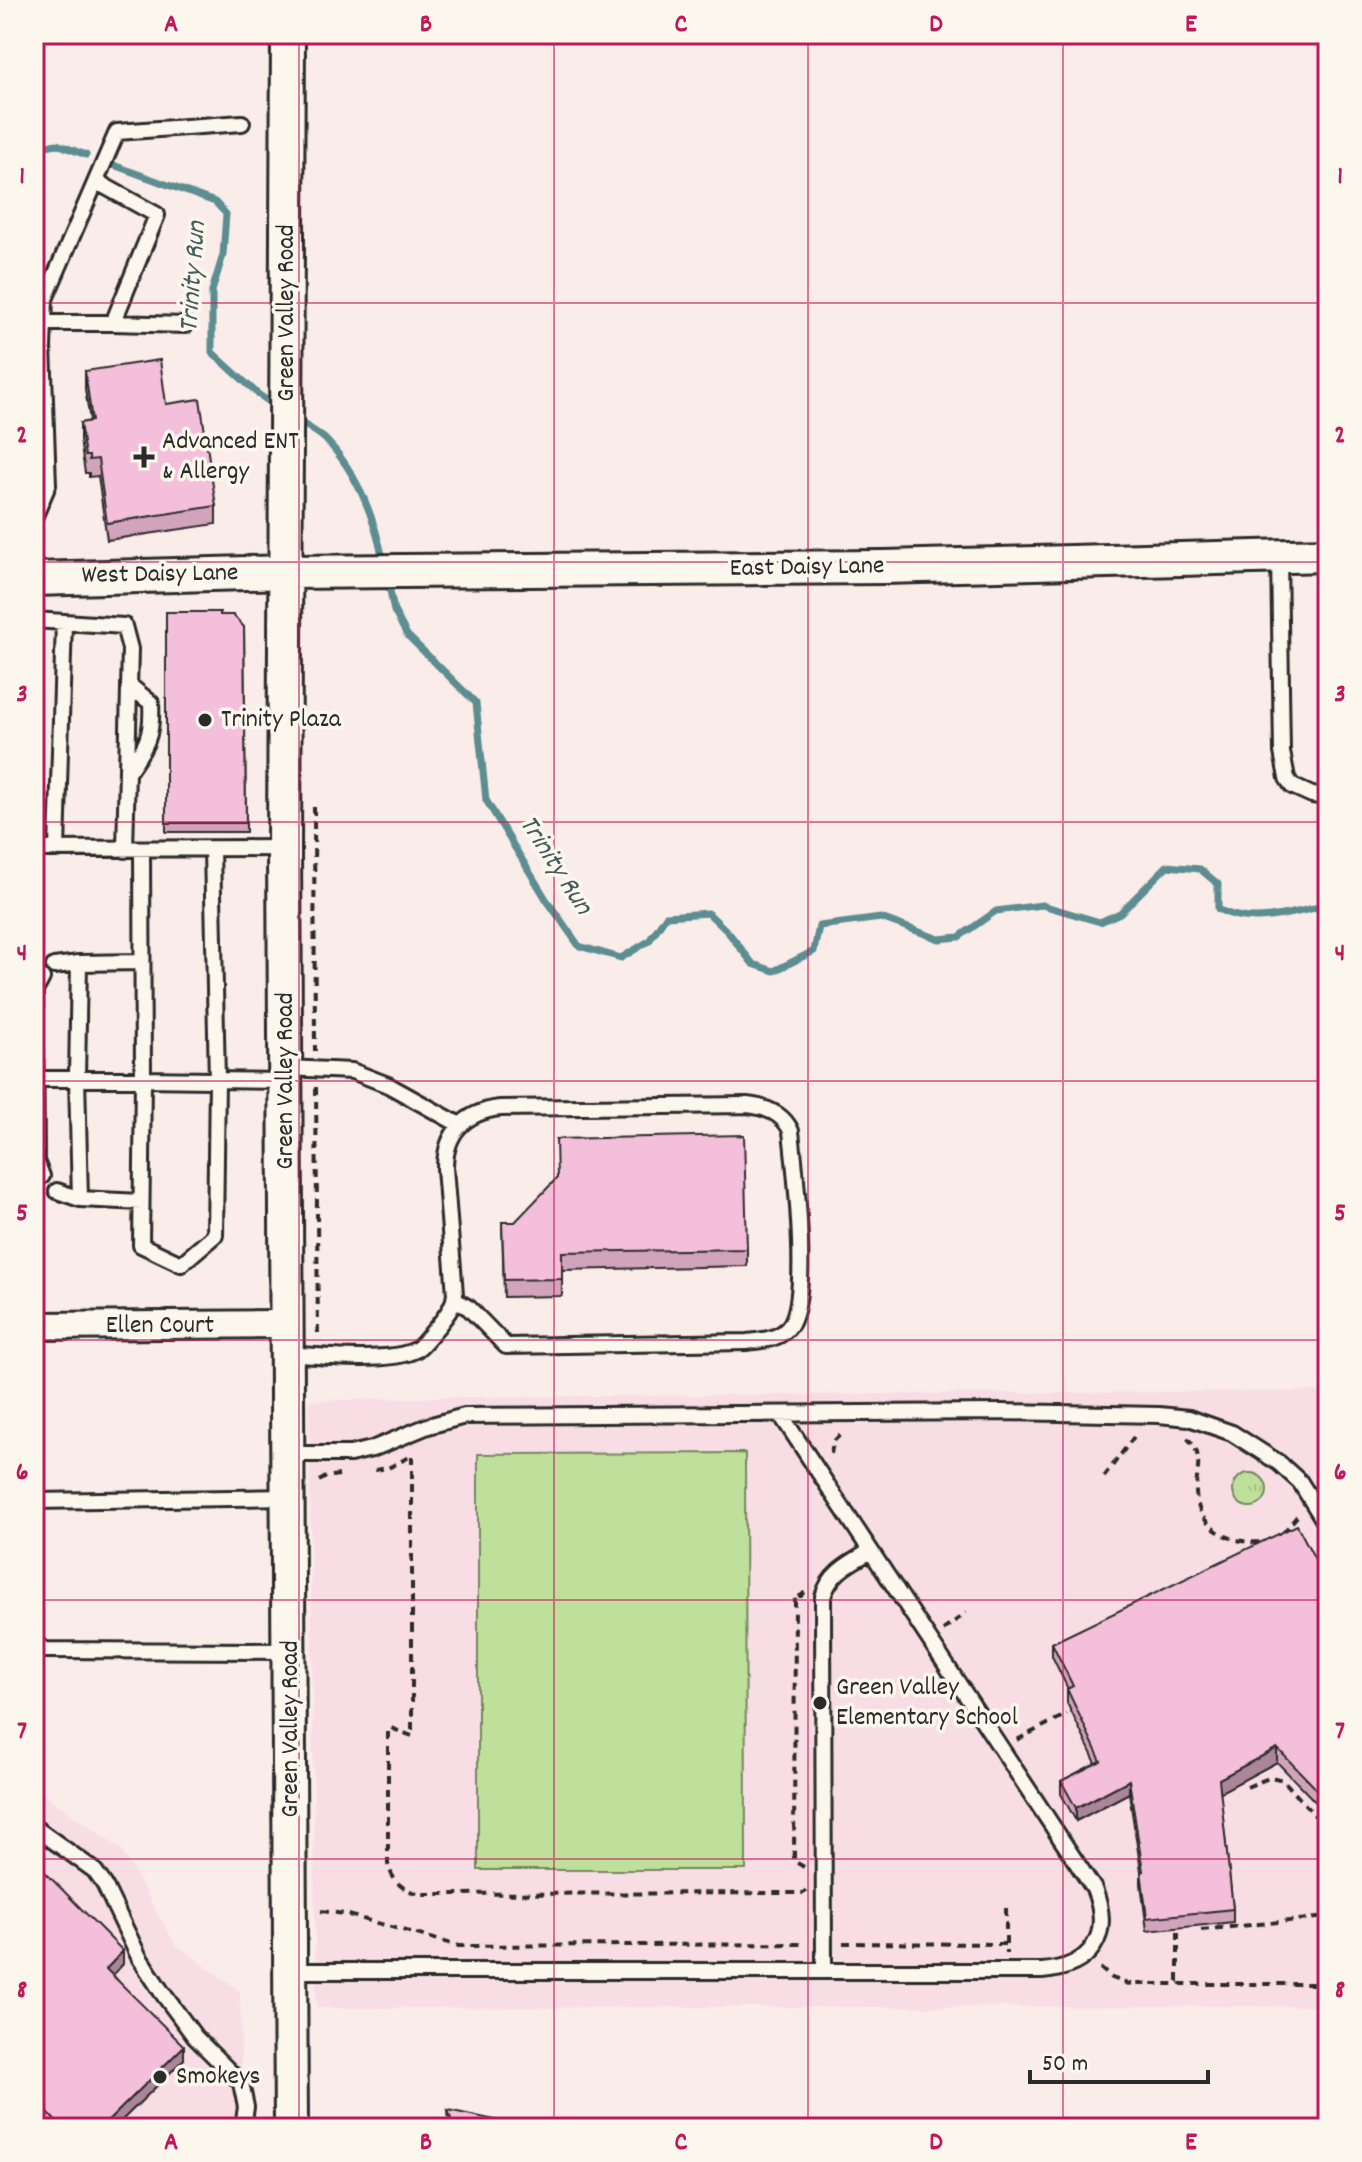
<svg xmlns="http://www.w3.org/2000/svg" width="1362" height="2162" font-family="Dekko,sans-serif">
  <defs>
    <pattern id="grass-tufts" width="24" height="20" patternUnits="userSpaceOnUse" patternTransform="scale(2)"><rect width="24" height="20" fill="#bfe09a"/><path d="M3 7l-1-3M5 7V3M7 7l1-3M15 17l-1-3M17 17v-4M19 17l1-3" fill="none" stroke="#a4c085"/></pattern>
  </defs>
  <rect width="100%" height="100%" fill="#faece8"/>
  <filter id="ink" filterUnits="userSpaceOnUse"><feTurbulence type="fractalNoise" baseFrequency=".0125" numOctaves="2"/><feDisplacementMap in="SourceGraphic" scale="16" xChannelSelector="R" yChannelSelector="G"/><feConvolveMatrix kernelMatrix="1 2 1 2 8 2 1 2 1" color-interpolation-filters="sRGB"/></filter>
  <g filter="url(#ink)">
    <path fill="#f8dee4" d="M 1328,1391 L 1328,2006 L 316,2008 L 309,1401 L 446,1397 Z
      M 34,1787 L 121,1849 L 175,1944 L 240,1991 L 242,2128 L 34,2128 Z"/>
    <path fill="url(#grass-tufts)" stroke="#758662" stroke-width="2" d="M1233 1490a17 17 0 1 1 34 0a17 17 0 1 1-34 0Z"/>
    <path fill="#bfe09a" stroke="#758662" stroke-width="2" d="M 745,1453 L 746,1870 L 478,1870 L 478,1454 Z"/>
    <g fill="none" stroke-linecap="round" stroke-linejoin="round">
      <path stroke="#5c8d91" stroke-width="7" d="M 34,148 L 57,144 L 86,155
        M 105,162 L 215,202 L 226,214 L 223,255 L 212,291 L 212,352 L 258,394 L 275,406
        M 296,419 C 305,426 318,432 326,440 C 358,473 375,520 384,564
        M 388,580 L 394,611 L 407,635 L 476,703 L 486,800 L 546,899 L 579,946 L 621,958 L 649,941 L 666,916 L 708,913 L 728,932 L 753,964 L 774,971 L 814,951 L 819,926 L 881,918 L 939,939 L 959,937 L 996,911 L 1042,905 L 1100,922 L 1120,913 L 1167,866 L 1200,869 L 1218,884 L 1218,909 C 1252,928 1292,912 1328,905"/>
      <g stroke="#2b2b2b" stroke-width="20">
        <path id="service" d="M 44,323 L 113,323 L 157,215 L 97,182
          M 113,323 L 186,325
          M 34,518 L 48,485 L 43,346 L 45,299 L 117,132 L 242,123
          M 1279,556 L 1282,752 L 1287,778 L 1292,786 L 1312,795 L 1328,797
          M 34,620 L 124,626 L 130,649 L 125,850
          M 127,773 C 146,746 153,737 151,703 L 129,685
          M 34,849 L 284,848
          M 57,849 L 64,622
          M 142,849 L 143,1079 L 286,1081
          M 54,966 L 79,963
          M 42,978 L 35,991 L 36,1161 L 42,1176
          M 286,1068 L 352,1071 L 388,1085 L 460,1125
          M 34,1079 L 143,1079 L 141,1245 L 181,1264 L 215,1235 L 217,1080 L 212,849
          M 57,1191 L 80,1199 L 141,1202
          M 80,1199 L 77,1078 L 79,963 L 141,962
          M 287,1354 C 316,1356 393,1364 417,1349 C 425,1343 431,1333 438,1326 C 446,1315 454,1307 455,1294 L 445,1168 C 445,1132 466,1112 500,1108 L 747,1105 C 766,1107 783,1113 791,1131 C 795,1170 810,1294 791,1324 C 781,1340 763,1340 747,1342 L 506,1346 L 469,1308 L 455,1300
          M 289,1454 L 350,1454 L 372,1449 L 428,1426 L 465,1416 L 1002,1412 L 1159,1415 L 1189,1418 L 1232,1433 L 1279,1463 L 1300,1482 L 1328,1527
          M 34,1501 L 290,1497
          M 34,1641 L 44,1650 L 290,1651
          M 34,1827 L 94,1870 L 104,1884 L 139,1957 L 161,1991 L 195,2037 L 241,2083 L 246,2107 L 243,2128
          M 292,1971 L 1042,1971 C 1091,1967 1113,1936 1094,1889 L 781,1415
          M 824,1971 L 823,1597 C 829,1573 850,1563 869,1552"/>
      </g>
      <g stroke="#2b2b2b" stroke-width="32">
        <path id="minor" d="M 34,1326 L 287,1324"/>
      </g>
      <g stroke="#2b2b2b" stroke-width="38">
        <path id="tertiary" d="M 288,34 L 284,848 L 291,2128
          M 34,579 L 286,572 L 884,567 L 1328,555"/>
      </g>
      <path stroke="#2b2b2b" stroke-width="4" stroke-dasharray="8 6" stroke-linecap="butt" d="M 314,807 L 315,1051
        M 316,1087 L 318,1339
        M 1187,1438 C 1205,1454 1196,1471 1196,1492 C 1197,1529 1232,1545 1265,1542
        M 831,1454 L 833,1442 L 843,1432
        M 412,1456 L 412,1736 L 391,1728 L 388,1730 L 388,1864 C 393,1884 406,1893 425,1894 L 803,1893 L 806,1891
        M 375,1470 L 388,1468 L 411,1456
        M 1104,1477 L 1136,1434
        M 319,1481 L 326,1477 L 339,1475
        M 1283,1533 L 1298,1515
        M 943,1630 L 966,1613
        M 1017,1740 L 1067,1714
        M 1247,1787 L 1271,1777 L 1283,1780 L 1328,1830
        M 804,1867 L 794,1861 L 795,1596 L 801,1596 L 805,1592
        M 1006,1908 L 1006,1954
        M 321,1911 L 345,1914 L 459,1946 L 806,1944
        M 1201,1930 L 1328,1917
        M 1178,1932 L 1178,1984
        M 843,1943 L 1006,1944
        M 1100,1968 L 1112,1978 L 1128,1984 L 1328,1984"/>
      <use href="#service" stroke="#fbf7ec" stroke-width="14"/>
      <use href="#minor" stroke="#fbf7ec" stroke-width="26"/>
      <use href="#tertiary" stroke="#fbf7ec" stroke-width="32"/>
    </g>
    <path fill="#d2a4bb" stroke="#2b2b2b" stroke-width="2" d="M 85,371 L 166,404 L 216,506 L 216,524 L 107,540 L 98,476 L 89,477 L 89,473 L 85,473 L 80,440 L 80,423 L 90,421 L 85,389 Z
      M 166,612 L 220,615 L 244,627 L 246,832 L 166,832 Z
      M 502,1222 L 747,1249 L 747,1266 L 562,1270 L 562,1296 L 504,1297 Z
      M 1328,1584 L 1328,1815 L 1277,1762 L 1220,1792 L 1233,1909 L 1233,1922 L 1147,1931 L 1141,1884 L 1141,1871 L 1129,1793 L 1076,1821 L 1061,1794 L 1061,1781 L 1096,1763 L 1067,1703 L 1067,1689 L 1068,1689 L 1052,1656 L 1052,1643 Z
      M 34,1861 L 123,1964 L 113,1975 L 184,2059 L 114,2128 L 49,2128 L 34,2111 Z
      M 448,2110 L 504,2128 L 449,2128 Z"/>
    <path fill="#ab8699" stroke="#2b2b2b" stroke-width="2" d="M 1277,1748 L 1277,1762 L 1219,1793 L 1219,1779 Z
      M 1129,1780 L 1129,1793 L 1076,1821 L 1076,1808 Z
      M 123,1951 L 123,1964 L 106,1982 L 106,1969 Z
      M 184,2046 L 184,2059 L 114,2128 L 101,2128 Z"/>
    <path fill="#f4bfda" stroke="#2b2b2b" stroke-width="2" d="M 160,360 L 166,404 L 200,399 L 216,506 L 107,523 L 98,459 L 89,460 L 89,456 L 85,456 L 80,423 L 92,421 L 85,371 Z
      M 166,612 L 220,612 L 220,615 L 233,615 L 244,627 L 246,823 L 166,823 Z
      M 744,1135 L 747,1249 L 562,1252 L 562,1279 L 504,1280 L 502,1222 L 515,1222 L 557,1178 L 556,1139 Z
      M 1297,1525 L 1328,1584 L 1328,1801 L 1277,1748 L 1219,1779 L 1233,1909 L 1147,1918 L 1141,1871 L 1143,1871 L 1129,1780 L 1076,1808 L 1061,1781 L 1101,1761 L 1067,1689 L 1073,1686 L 1052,1643 Z
      M 34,1861 L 123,1951 L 106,1969 L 184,2046 L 101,2128 L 62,2128 L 34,2098 Z
      M 448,2110 L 504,2122 L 501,2128 L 454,2128 Z"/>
  </g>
  <path fill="none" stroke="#c2185b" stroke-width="2" stroke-opacity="0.55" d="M 299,34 L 299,2128M 554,34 L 554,2128M 808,34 L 808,2128M 1063,34 L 1063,2128M 34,303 L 1328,303M 34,562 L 1328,562M 34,822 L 1328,822M 34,1081 L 1328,1081M 34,1340 L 1328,1340M 34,1600 L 1328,1600M 34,1859 L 1328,1859"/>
  <g fill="#2b2b2b" stroke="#fbf7ec" stroke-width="3">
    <path d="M140 445h8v8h8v8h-8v8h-8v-8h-8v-8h8z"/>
    <circle cx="205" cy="720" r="8"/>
    <circle cx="820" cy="1703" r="8"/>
    <circle cx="160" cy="2077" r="8"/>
  </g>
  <g text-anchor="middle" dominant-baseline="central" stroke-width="7" stroke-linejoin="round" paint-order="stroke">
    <g font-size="26" fill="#2b2b2b" stroke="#fbf7ec">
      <text transform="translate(287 313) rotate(-90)">Green Valley Road</text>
      <text transform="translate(807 568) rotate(-1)">East Daisy Lane</text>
      <text transform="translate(160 575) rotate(-1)">West Daisy Lane</text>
      <text transform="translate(286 1081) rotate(-90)">Green Valley Road</text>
      <text x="160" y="1326">Ellen Court</text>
      <text transform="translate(291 1729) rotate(-90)">Green Valley Road</text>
    </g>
    <g font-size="26" fill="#2b2b2b" stroke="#fbf7ec" text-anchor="start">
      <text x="162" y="442">Advanced ENT<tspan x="162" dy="30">&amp; Allergy</tspan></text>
      <text x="221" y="720">Trinity Plaza</text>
      <text x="836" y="1688">Green Valley<tspan x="836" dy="30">Elementary School</tspan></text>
      <text x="176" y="2077">Smokeys</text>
    </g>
    <g font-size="28" font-style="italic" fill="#445c5e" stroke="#fbf7ec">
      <text transform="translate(195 277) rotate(-86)">Trinity Run</text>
      <text transform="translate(554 866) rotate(57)">Trinity Run</text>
    </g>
  </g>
  <rect width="1362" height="2162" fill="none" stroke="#fbf7ec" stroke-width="88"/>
  <path d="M1030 2070v12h178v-12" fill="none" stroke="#2b2b2b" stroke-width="4"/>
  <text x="1042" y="2070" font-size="24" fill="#2b2b2b" stroke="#fbf7ec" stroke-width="6" paint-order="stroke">50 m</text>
  <rect x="44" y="44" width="1274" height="2074" fill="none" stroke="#c2185b" stroke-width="3"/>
  <g font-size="26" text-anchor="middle" font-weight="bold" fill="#c2185b">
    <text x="171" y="31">A</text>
    <text x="426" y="31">B</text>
    <text x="681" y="31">C</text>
    <text x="936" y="31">D</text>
    <text x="1191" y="31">E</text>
    <text x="22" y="183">1</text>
    <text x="1340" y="183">1</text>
    <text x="22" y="442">2</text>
    <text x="1340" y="442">2</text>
    <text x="22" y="701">3</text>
    <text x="1340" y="701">3</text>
    <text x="22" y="960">4</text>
    <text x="1340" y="960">4</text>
    <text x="22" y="1220">5</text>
    <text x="1340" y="1220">5</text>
    <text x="22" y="1479">6</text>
    <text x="1340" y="1479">6</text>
    <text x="22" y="1738">7</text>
    <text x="1340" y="1738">7</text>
    <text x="22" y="1997">8</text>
    <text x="1340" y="1997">8</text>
    <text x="171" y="2149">A</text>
    <text x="426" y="2149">B</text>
    <text x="681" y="2149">C</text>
    <text x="936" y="2149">D</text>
    <text x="1191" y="2149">E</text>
  </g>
</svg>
